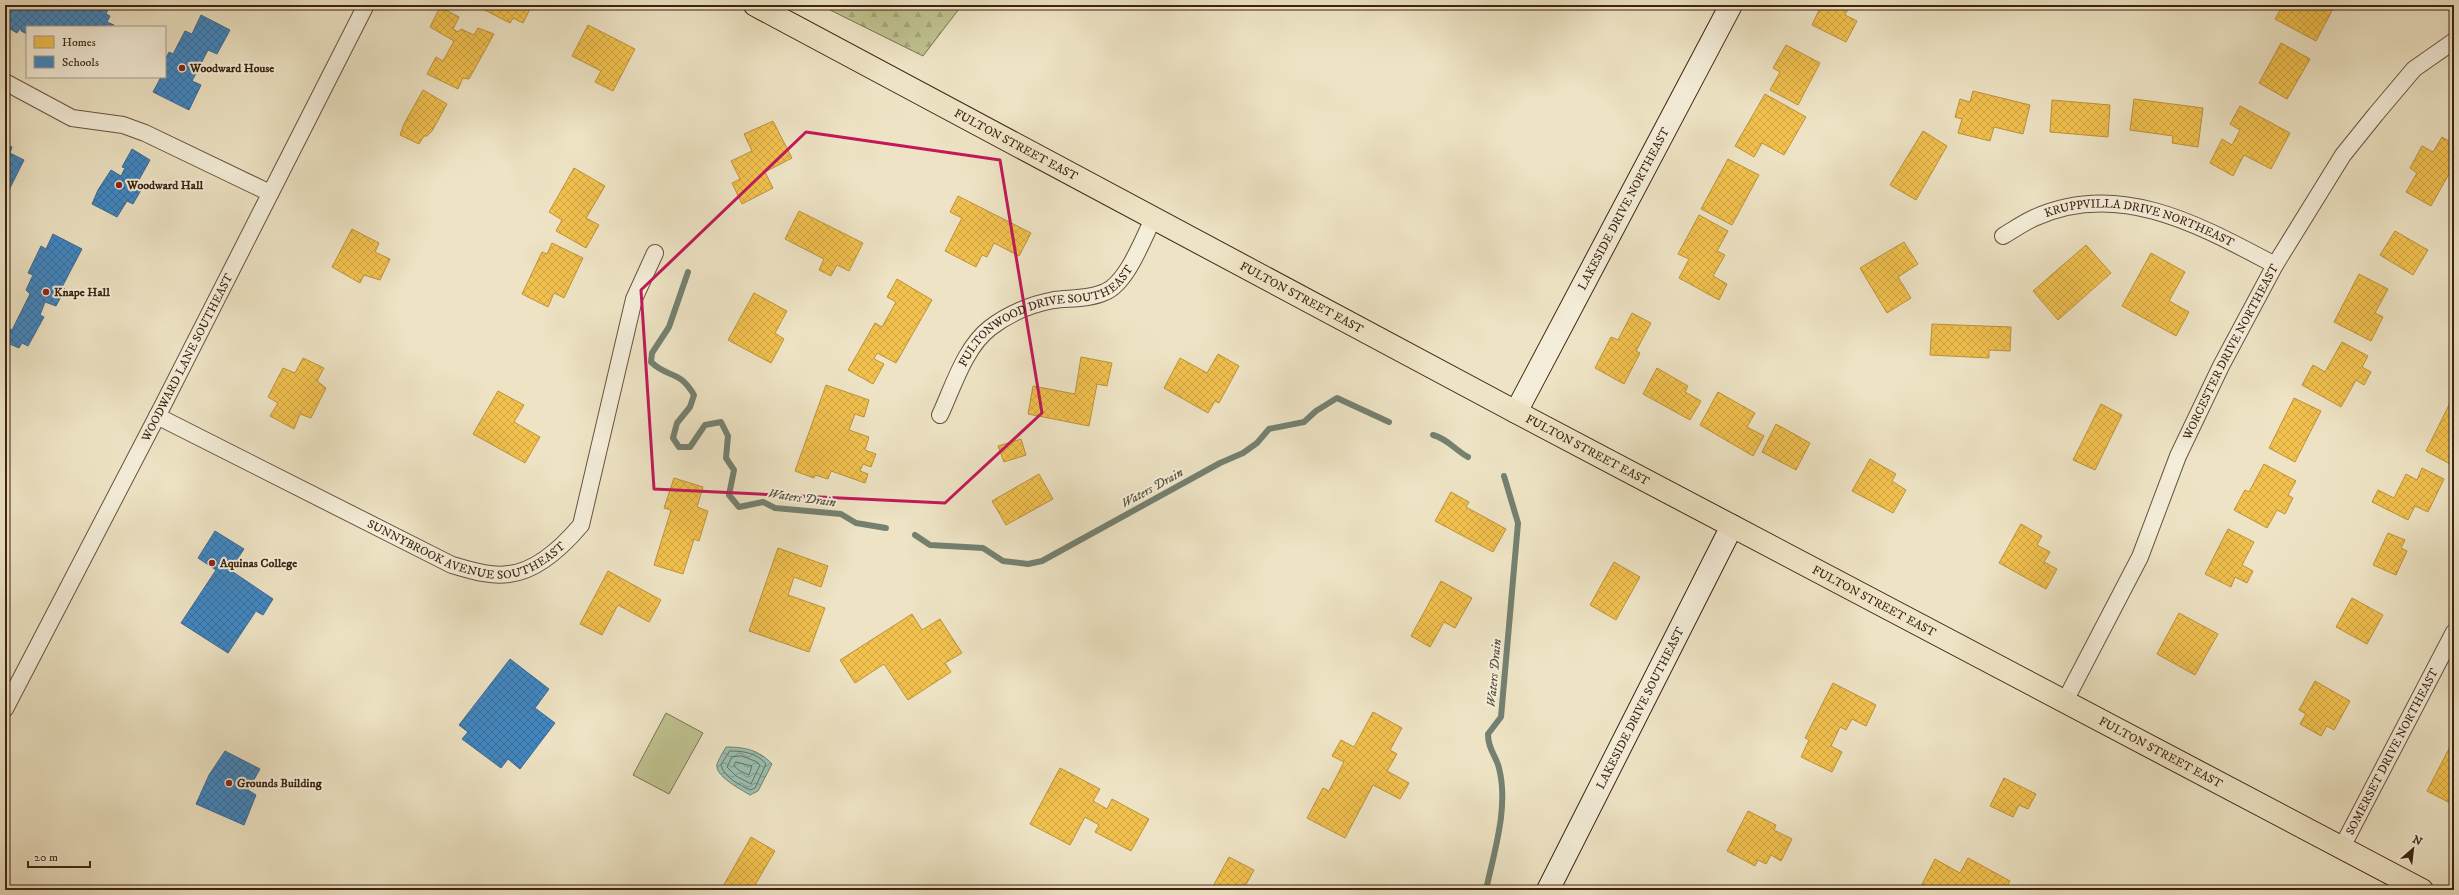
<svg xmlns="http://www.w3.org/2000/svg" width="2459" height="895" font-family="'IM FELL DW Pica',serif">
  <defs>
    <pattern id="forest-firs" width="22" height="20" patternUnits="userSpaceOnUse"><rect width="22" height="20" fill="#bfc290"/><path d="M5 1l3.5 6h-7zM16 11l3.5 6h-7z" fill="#a5a67b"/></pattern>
    <pattern id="water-waves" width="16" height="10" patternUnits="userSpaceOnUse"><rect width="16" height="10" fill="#99bfb1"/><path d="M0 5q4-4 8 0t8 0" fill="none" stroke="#7e9b8f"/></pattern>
    <pattern id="homes-cross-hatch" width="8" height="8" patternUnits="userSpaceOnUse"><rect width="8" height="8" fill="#f2c14e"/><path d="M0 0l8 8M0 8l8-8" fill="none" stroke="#d0a643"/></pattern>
    <pattern id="schools-cross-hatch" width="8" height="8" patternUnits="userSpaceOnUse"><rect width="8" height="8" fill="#3f88c5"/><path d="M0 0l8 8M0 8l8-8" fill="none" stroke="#366f9f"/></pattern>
  </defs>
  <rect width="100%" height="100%" fill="#eee4c5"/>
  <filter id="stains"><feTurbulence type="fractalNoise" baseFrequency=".005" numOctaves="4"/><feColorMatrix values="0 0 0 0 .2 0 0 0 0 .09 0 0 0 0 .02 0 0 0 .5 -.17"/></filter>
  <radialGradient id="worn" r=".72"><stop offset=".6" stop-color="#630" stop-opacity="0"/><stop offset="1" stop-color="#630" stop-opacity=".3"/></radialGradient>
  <path fill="#bfc290" stroke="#7e7250" d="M 666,713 L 703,733 L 669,794 L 633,775 Z"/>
  <path fill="url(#forest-firs)" stroke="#7e7250" d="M 820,5 L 962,5 L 923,56 Z"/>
  <path fill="url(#water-waves)" stroke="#748171" d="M 726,747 C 745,747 759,750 772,764 L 758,791 L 750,795 C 742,790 714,776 717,764 C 719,759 723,752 726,747 Z"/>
  <path fill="url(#homes-cross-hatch)" stroke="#bc923c" d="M 475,5 L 532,5 L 523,23 L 513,18 L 510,23 Z
    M 1809,5 L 1850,5 L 1845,15 L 1857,21 L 1846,42 L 1812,25 L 1819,10 Z
    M 2283,5 L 2335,5 L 2316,41 L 2275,19 Z
    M 440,7 L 459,17 L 453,29 L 458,32 L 461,29 L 474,35 L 478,28 L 494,34 L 469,79 L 463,78 L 458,89 L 427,74 L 436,57 L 443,61 L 454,41 L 430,27 Z
    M 588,25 L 635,49 L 613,91 L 595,82 L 601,71 L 572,56 Z
    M 2281,43 L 2310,59 L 2287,99 L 2259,83 Z
    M 1786,45 L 1820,63 L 1798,105 L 1770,90 L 1780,72 L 1773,68 Z
    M 423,90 L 447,104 L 432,131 L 427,136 L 424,136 L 419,144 L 400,135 L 404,124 Z
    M 1973,91 L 2030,105 L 2023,134 L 1994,127 L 1990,141 L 1958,133 L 1962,119 L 1955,117 L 1960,99 L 1970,102 Z
    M 1765,94 L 1806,117 L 1784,155 L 1762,143 L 1754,157 L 1735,146 Z
    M 2134,99 L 2203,108 L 2198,147 L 2172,143 L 2173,136 L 2130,130 Z
    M 2052,100 L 2110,105 L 2108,137 L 2050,132 Z
    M 2240,106 L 2290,133 L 2271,169 L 2244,155 L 2233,176 L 2210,163 L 2222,139 L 2232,145 L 2240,130 L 2230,124 Z
    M 773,121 L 792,158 L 765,172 L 773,188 L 742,204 L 732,183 L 740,179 L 731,161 L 752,151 L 744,134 Z
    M 1923,131 L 1947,146 L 1916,200 L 1890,185 Z
    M 2442,137 L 2454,144 L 2454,165 L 2431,206 L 2406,192 L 2417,173 L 2410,168 L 2422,146 L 2433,152 Z
    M 1728,159 L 1759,175 L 1732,225 L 1701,209 Z
    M 574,168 L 605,186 L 586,218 L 599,225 L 586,248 L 556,231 L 562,220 L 549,212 Z
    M 958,196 L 1031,233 L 1019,256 L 994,243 L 987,257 L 982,255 L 976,267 L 945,251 L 962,218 L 950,212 Z
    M 799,211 L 863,243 L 849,271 L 837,265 L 831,276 L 819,270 L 824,259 L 785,239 Z
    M 1699,215 L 1728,231 L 1717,251 L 1725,255 L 1713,276 L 1727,284 L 1719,300 L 1679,278 L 1689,259 L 1678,254 Z
    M 352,229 L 379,243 L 375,252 L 390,259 L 380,280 L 364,275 L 360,283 L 332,267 Z
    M 2395,231 L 2428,250 L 2413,275 L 2380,255 Z
    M 1904,242 L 1918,264 L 1898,277 L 1911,298 L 1887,313 L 1860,268 Z
    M 552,243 L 583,258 L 564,298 L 554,293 L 548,307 L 522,294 L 542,252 L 547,254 Z
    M 2086,245 L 2111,273 L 2058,320 L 2033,291 Z
    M 2151,253 L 2185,272 L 2169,301 L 2189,312 L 2176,336 L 2122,306 Z
    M 2359,274 L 2388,289 L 2375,313 L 2383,317 L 2371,341 L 2334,322 Z
    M 897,279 L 932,300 L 896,363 L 877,353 L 874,359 L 884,364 L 873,384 L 848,370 L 875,323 L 882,327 L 896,302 L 887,297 Z
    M 754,293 L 787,311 L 775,333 L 784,339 L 771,363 L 728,340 Z
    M 1632,313 L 1651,323 L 1636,351 L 1640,353 L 1624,384 L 1595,368 L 1611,337 L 1618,340 Z
    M 1932,324 L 2011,327 L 2010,351 L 1989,350 L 1989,358 L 1930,355 Z
    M 2342,342 L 2368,356 L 2362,367 L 2371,372 L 2364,385 L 2356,380 L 2341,407 L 2302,385 L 2313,365 L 2325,372 Z
    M 1218,354 L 1239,366 L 1219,403 L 1215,401 L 1208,413 L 1164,388 L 1180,358 L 1207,373 Z
    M 1081,357 L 1112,363 L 1107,386 L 1097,384 L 1089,426 L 1028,414 L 1033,386 L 1075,394 Z
    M 303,358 L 324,368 L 317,381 L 326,388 L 311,418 L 300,414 L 294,429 L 270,416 L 278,403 L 268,397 L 283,368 L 295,373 Z
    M 1657,368 L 1688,386 L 1685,392 L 1701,401 L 1690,420 L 1643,394 Z
    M 826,385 L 869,400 L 864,417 L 855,414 L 849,430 L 869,437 L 865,450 L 876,454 L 871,467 L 863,464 L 860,471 L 868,474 L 865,483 L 831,471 L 828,479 L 815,475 L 814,478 L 795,471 Z
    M 498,391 L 524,405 L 514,422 L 540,437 L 525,463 L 473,434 Z
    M 1718,392 L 1755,413 L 1747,427 L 1764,436 L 1753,456 L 1700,425 Z
    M 2294,398 L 2321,411 L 2295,462 L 2269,448 Z
    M 2451,401 L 2454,403 L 2454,457 L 2450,464 L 2426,451 Z
    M 2101,404 L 2122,415 L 2095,470 L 2073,460 Z
    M 1776,424 L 1810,443 L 1796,470 L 1762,452 Z
    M 1021,439 L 1026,455 L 1004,462 L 998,446 Z
    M 1870,459 L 1896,474 L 1892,481 L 1906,490 L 1893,513 L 1852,491 Z
    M 2264,464 L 2296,481 L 2288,495 L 2293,498 L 2285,514 L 2277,510 L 2267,528 L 2234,510 L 2245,490 L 2249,492 Z
    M 2422,468 L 2444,479 L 2428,512 L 2415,506 L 2408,520 L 2372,502 L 2378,490 L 2394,498 L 2406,474 L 2417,480 Z
    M 1039,474 L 1053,499 L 1006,525 L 992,501 Z
    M 674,478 L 703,487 L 697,507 L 708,511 L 699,541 L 694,539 L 683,574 L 654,565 L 671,510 L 664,508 Z
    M 1451,492 L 1469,502 L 1466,507 L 1506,529 L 1493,552 L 1435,521 Z
    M 2021,524 L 2042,536 L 2037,545 L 2050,552 L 2044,562 L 2057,569 L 2046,589 L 1999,563 Z
    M 2228,529 L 2254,542 L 2242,565 L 2253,571 L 2247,583 L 2235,577 L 2231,587 L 2205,574 Z
    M 2388,533 L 2405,540 L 2401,548 L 2407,551 L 2396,575 L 2373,565 Z
    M 778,548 L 828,566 L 821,587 L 794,577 L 788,595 L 825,608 L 809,652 L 749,631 Z
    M 1614,562 L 1640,577 L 1616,620 L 1590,605 Z
    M 608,571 L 661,600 L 649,622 L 618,605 L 602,635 L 580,624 Z
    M 1441,581 L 1472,598 L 1455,628 L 1444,622 L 1430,647 L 1411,636 Z
    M 2352,598 L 2383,615 L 2367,644 L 2336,627 Z
    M 2179,613 L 2218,634 L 2195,675 L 2157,654 Z
    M 912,614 L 922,630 L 940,619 L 962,653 L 945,663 L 951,672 L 908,700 L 884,664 L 855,683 L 840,660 Z
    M 2315,681 L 2350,701 L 2334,730 L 2327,726 L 2321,736 L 2300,724 L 2306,714 L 2299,710 Z
    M 1833,683 L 1876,705 L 1866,726 L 1852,719 L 1846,730 L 1840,727 L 1831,746 L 1842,752 L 1832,772 L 1801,757 L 1809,740 L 1805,738 Z
    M 1373,712 L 1402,728 L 1390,750 L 1397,754 L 1387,771 L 1409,783 L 1400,799 L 1373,785 L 1345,838 L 1307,818 L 1323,788 L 1329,791 L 1344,762 L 1332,756 L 1341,740 L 1354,747 Z
    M 2451,745 L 2454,746 L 2454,805 L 2427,791 Z
    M 1060,768 L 1100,789 L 1093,801 L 1107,809 L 1112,799 L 1149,819 L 1131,851 L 1095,832 L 1099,825 L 1085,817 L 1070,845 L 1030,824 Z
    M 2004,778 L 2036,794 L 2028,809 L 2019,805 L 2013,817 L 1990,806 Z
    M 1748,811 L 1776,825 L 1774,830 L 1792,839 L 1781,861 L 1771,855 L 1766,864 L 1758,860 L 1755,866 L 1727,851 Z
    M 751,837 L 775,851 L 752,890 L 721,890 Z
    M 1229,857 L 1254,870 L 1243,890 L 1211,890 Z
    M 1968,858 L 2010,881 L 2005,890 L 1919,890 L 1935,859 L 1960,873 Z"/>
  <path fill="url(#schools-cross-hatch)" stroke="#3e6a8f" d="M 5,5 L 106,5 L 109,7 L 106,14 L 110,16 L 107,22 L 114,25 L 27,27 L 27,34 L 21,31 L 21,27 L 17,33 L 5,26 Z
    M 201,15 L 230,30 L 217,54 L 208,50 L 192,81 L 201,85 L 189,110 L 153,92 L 161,77 L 165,77 L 165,60 L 169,52 L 173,54 L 185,31 L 192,34 Z
    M 5,144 L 12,147 L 10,153 L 24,160 L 5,198 Z
    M 132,149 L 150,160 L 135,187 L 141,190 L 133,204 L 127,201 L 117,217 L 92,204 L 98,190 L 111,170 L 121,176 L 125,168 L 122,167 Z
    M 53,234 L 82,249 L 62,287 L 65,289 L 56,306 L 45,302 L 40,315 L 44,317 L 28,346 L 22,343 L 19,348 L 5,342 L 5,339 L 10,329 L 12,330 L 30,294 L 26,290 L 33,275 L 28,273 L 41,246 L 46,249 Z
    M 215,531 L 244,549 L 230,570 L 273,599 L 263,615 L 256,611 L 228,653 L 181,623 L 216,570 L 198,558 Z
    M 510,659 L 549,689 L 535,708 L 555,723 L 520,769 L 508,759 L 501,768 L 462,739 L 468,732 L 459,725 Z
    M 225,751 L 260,769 L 248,790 L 256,795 L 244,825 L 196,804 L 209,775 Z"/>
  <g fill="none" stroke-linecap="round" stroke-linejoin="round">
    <path stroke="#6b7161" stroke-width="1" d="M 730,751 C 744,751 757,753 766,764 L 755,788 L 750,790 C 740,785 723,777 721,765 Z
      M 742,756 L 757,762 L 760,765 L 751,784 L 736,776 L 727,767 L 732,757 Z
      M 736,762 L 752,766 L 749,775 L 740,771 L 734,766 Z"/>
    <path stroke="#748171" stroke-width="6" d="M 688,272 L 669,327 L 652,353 L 651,362 C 669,379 679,369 694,395 L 690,407 L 677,423 L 673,438 L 679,447 L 690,447 L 705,425 L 721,422 L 728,436 L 726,458 L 734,470 L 729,495 L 739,507 L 763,502 L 775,508 L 841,514 L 856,523 L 886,528
      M 1433,435 C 1448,439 1455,450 1468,457
      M 915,535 L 930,545 L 983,548 L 1003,561 L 1028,564 L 1042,561 L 1220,463 L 1243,453 L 1257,443 L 1269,429 L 1304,422 L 1316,411 L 1337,398 L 1389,422
      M 1486,890 C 1494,852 1509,807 1499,768 C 1496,755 1488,750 1488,734 L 1501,717 L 1518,523 L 1504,476"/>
    <g stroke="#69533e" stroke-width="18">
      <g id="street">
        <path d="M 5,82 L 72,118 L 123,125 L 145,133 L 270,193"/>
        <path id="s1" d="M 2003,236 C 2013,230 2023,223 2034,218 C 2119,179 2201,226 2275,265"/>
        <path id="s2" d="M 940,415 C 953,387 965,347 990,328 C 1008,314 1032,304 1054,300 C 1071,298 1090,299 1105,292 C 1127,283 1143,239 1153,219"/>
        <path id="s3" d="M 157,416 L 452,565 C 470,570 490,577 509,574 C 537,571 564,545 581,525 L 634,299 L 655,253"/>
        <path id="s4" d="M 2065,701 L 2140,557 L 2178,456 L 2221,366 L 2275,265 L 2343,155 L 2376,114 L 2414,69 L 2454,41"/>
        <path id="s5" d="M 5,709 L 164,403 L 366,5"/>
        <path id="s6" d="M 2341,849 L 2454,632"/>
      </g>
    </g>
    <g stroke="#3d2311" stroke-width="24">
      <g id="secondary">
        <path id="s7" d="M 1516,412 L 1731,5"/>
        <path id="s8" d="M 1548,890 L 1732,526"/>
      </g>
    </g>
    <g stroke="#3d2311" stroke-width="24">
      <g id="primary">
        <path id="s9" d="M 755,5 L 1516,412 L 2422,890"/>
      </g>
    </g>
    <use href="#street" stroke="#f4edd9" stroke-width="16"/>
    <use href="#secondary" stroke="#f4edd9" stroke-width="22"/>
    <use href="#primary" stroke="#eee4c5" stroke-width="22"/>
  </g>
  <path fill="none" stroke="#c2185b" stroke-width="3" stroke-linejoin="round" d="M 806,132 L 1000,160 L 1042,413 L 945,503 L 654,489 L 641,290 Z"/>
  <g fill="#8f2418" stroke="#f4edd9" stroke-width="1.5">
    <circle cx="182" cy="68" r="4"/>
    <circle cx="119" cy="185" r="4"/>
    <circle cx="46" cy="292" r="4"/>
    <circle cx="212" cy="563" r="4"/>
    <circle cx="229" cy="783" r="4"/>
  </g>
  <g text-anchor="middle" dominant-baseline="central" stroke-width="4" stroke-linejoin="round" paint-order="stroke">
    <g font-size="12" font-weight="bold" fill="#3d2311" stroke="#f4edd9" text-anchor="start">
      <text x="190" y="68">Woodward House</text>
      <text x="127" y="185">Woodward Hall</text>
      <text x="54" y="292">Knape Hall</text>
      <text x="220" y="563">Aquinas College</text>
      <text x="237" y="783">Grounds Building</text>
    </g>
    <g font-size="12" fill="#3d2311" stroke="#f4edd9">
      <text stroke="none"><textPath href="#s9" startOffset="296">FULTON STREET EAST</textPath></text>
      <text stroke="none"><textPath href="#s7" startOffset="230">LAKESIDE DRIVE NORTHEAST</textPath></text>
      <text stroke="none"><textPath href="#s1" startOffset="146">KRUPPVILLA DRIVE NORTHEAST</textPath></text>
      <text stroke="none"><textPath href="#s9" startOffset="620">FULTON STREET EAST</textPath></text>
      <text stroke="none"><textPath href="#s2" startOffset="157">FULTONWOOD DRIVE SOUTHEAST</textPath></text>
      <text stroke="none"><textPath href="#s4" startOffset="387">WORCESTER DRIVE NORTHEAST</textPath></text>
      <text stroke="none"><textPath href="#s5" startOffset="396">WOODWARD LANE SOUTHEAST</textPath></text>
      <text stroke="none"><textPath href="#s9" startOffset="944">FULTON STREET EAST</textPath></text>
      <text stroke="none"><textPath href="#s3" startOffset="344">SUNNYBROOK AVENUE SOUTHEAST</textPath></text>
      <text stroke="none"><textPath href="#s9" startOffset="1268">FULTON STREET EAST</textPath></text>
      <text stroke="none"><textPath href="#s8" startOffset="204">LAKESIDE DRIVE SOUTHEAST</textPath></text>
      <text stroke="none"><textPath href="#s6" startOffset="110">SOMERSET DRIVE NORTHEAST</textPath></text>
      <text stroke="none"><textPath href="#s9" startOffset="1592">FULTON STREET EAST</textPath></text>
    </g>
    <g font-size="13" font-style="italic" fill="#595241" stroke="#f4edd9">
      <text transform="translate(1152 488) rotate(-29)">Waters Drain</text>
      <text transform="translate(802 498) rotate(8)">Waters Drain</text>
      <text transform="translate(1494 673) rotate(-85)">Waters Drain</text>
    </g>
  </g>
  <rect width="2459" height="895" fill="none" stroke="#eee4c5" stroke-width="20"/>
  <rect x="6" y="6" width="2447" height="883" fill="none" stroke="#3d2311" stroke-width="2"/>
  <rect x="10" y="10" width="2439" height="875" fill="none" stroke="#3d2311"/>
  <rect x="26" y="26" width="140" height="52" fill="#f4edd9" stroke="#ab9c89"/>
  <rect x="34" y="36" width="20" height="12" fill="#f2c14e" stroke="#ab9c89"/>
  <text x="62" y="46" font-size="12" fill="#3d2311">Homes</text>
  <rect x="34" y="56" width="20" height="12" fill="#3f88c5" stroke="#ab9c89"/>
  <text x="62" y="66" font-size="12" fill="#3d2311">Schools</text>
  <g transform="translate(2413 849) rotate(28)" stroke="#f4edd9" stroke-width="3" paint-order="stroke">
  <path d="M0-3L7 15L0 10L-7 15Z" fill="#3d2311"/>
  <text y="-6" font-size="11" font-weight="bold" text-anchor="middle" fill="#3d2311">N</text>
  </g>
  <path d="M28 861v6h62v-6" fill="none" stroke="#3d2311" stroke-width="2"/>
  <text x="34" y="861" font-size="12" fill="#3d2311" stroke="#f4edd9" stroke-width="3" paint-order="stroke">20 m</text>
  <rect width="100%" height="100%" filter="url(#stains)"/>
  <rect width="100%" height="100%" fill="url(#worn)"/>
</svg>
